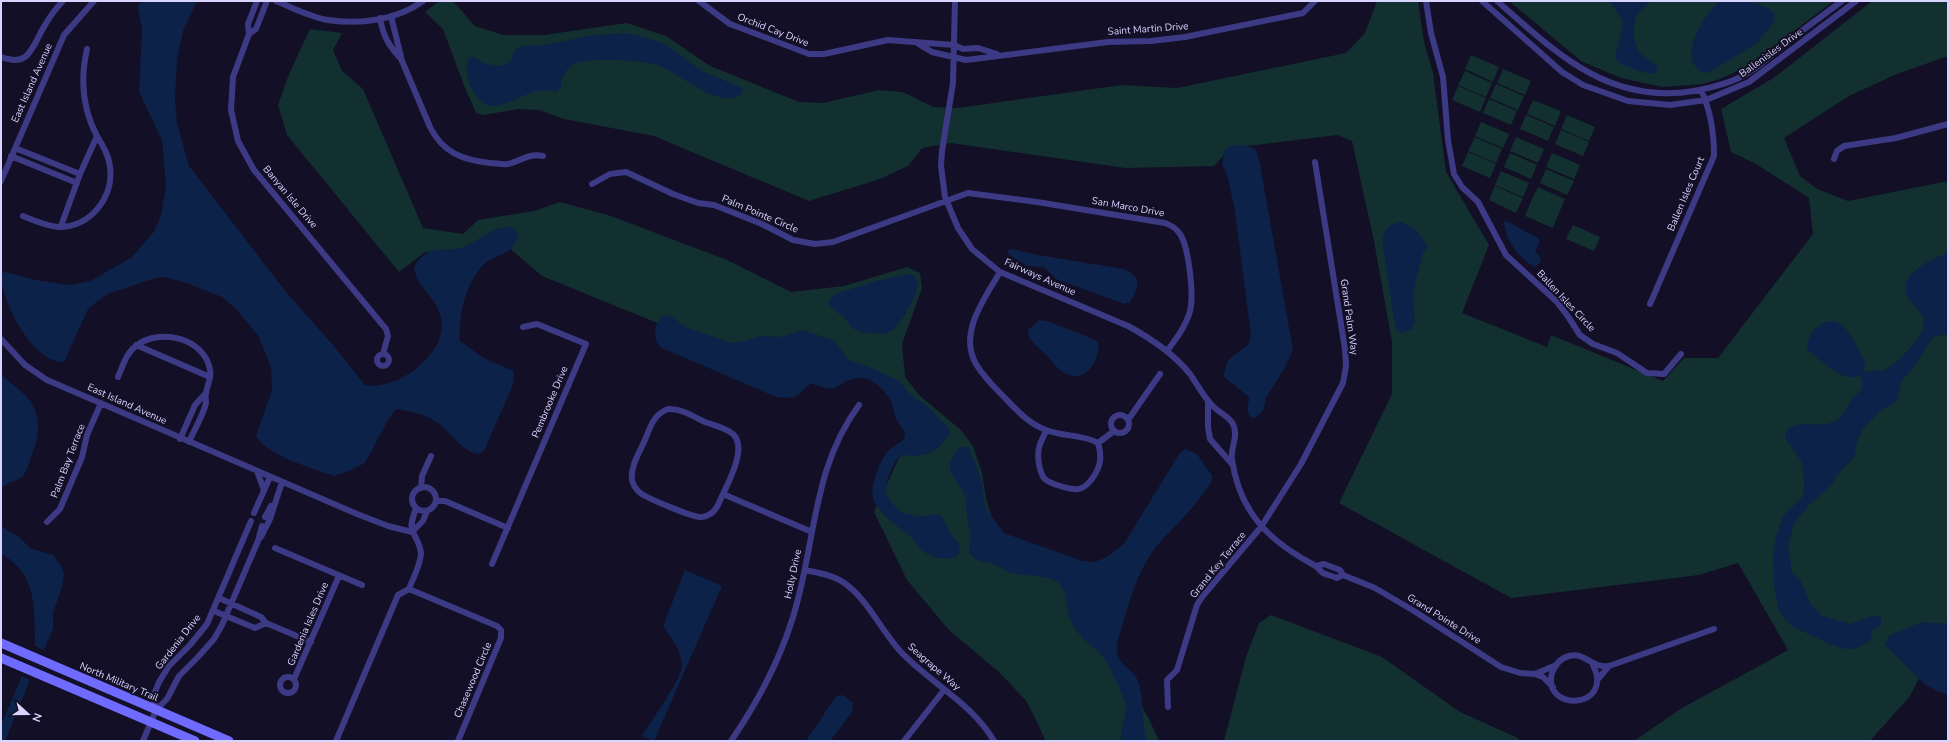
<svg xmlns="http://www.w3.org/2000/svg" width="1949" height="742" font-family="'Nunito Sans',sans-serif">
  <rect width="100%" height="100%" fill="#130f26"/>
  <path fill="#12302f" d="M 439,1 L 453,1 L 475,26 L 503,35 L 544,35 L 627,23 L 666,36 L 710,66 L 799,102 L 823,103 L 879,90 L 903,92 L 933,107 L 958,108 L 1122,85 L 1177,88 L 1346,53 L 1365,33 L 1377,1 L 1418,1 L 1424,42 L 1433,73 L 1446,172 L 1489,245 L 1462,313 L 1547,347 L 1551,335 L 1663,381 L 1684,358 L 1718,358 L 1813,234 L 1809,198 L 1756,164 L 1731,152 L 1721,109 L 1775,77 L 1872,1 L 1948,1 L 1948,56 L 1897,74 L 1849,96 L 1784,138 L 1800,176 L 1817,189 L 1848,201 L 1948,181 L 1948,621 L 1910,696 L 1870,741 L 1634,741 L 1682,708 L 1788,650 L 1738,563 L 1699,575 L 1511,598 L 1339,503 L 1392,394 L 1392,342 L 1374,241 L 1352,141 L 1337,135 L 1230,148 L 1214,166 L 1125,168 L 951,143 L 922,148 L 908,166 L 880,179 L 809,201 L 654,136 L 564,119 L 539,110 L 519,109 L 483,115 L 476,113 L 465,88 L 443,29 L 425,12 Z
    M 1509,1 L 1834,1 L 1744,68 L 1720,79 L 1703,84 L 1663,87 L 1621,78 L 1581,61 Z
    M 310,29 L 342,33 L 333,50 L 342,71 L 363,89 L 423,228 L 463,234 L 478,220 L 534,211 L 560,202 L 611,216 L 727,260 L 791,292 L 844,286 L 907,267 L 920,273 L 922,288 L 902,344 L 905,377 L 919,395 L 961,430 L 973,446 L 982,473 L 986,499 L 1002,547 L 1077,591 L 1149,719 L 1159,741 L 1046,741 L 1027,702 L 1000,673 L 949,630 L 907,580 L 874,512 L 908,438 L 893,391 L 867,374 L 745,351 L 699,340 L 542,276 L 508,247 L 425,252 L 399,272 L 287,135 L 278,105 L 289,74 Z
    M 1471,55 L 1499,67 L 1493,82 L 1465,69 Z
    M 1503,69 L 1531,81 L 1525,95 L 1497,83 Z
    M 1465,71 L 1492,83 L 1486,97 L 1458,85 Z
    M 1496,84 L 1524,96 L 1518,110 L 1490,98 Z
    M 1458,86 L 1486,98 L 1480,112 L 1452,100 Z
    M 1489,99 L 1517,111 L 1511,125 L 1483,113 Z
    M 1533,100 L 1561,111 L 1555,126 L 1527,114 Z
    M 1526,115 L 1554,127 L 1548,141 L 1520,129 Z
    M 1567,115 L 1595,127 L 1589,141 L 1561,129 Z
    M 1481,122 L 1509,134 L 1503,148 L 1475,136 Z
    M 1561,130 L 1589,142 L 1583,156 L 1555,144 Z
    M 1475,137 L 1502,149 L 1496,163 L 1468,151 Z
    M 1516,137 L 1544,149 L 1538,163 L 1510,151 Z
    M 1468,152 L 1496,164 L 1490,178 L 1462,166 Z
    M 1510,153 L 1537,165 L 1531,179 L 1504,167 Z
    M 1552,153 L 1580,165 L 1574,179 L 1546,167 Z
    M 1546,169 L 1574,181 L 1567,195 L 1540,183 Z
    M 1501,171 L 1529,183 L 1523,197 L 1495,185 Z
    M 1495,186 L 1523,198 L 1516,213 L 1489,200 Z
    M 1538,187 L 1565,199 L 1559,213 L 1531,201 Z
    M 1531,201 L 1559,213 L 1553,228 L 1525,216 Z
    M 1573,225 L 1600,237 L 1594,251 L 1566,239 Z
    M 1271,615 L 1382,657 L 1460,712 L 1518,738 L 1520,741 L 1224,741 L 1246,657 L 1259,623 Z"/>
  <path fill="#0c2248" d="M 142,1 L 197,1 L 183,31 L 177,60 L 175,98 L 177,123 L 189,166 L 286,292 L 333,345 L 365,385 C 400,392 457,347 438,309 C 431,293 416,286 414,267 C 417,261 422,255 429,252 C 438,248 452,251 463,247 C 478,243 504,215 518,233 C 516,257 495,252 482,266 C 465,286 458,316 460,341 L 482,357 L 513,371 L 514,379 L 512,387 L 484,451 L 478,454 C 459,450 450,430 435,421 C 424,414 409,411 396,409 L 389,418 L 365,463 L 351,470 L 334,476 C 312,468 267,456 256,436 L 272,390 L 271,367 L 259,337 L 238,311 L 222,297 L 187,283 L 164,277 L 155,278 L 108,294 L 99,300 L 88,309 L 64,362 C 32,363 1,301 1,273 L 6,272 L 35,280 L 70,285 L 90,281 L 131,258 L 153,233 L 161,216 L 166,186 L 162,140 L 139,92 L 142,30 L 138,7 Z
    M 1610,1 L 1652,1 C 1647,5 1639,11 1636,17 C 1632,28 1633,45 1641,54 C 1646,59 1654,61 1658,68 L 1657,73 C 1648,76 1623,66 1616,60 L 1615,57 L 1623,26 L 1622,20 Z
    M 1721,1 C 1741,1 1758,0 1775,13 L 1774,22 L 1757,43 L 1710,72 L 1705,73 C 1674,62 1704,12 1721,1 Z
    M 624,33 L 644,37 L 665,44 L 702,71 L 742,88 L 743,92 C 724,114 678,72 658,65 C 646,60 584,57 574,64 C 565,70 562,76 561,87 L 556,92 C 530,84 516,106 492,106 C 475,106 461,71 469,58 L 473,57 L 483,63 L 492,65 L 501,66 L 511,61 L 512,55 L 517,48 L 528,45 L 539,46 L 589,36 Z
    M 1244,145 L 1255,149 L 1259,159 L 1293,350 L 1284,369 L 1266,398 L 1263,411 L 1254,419 C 1244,414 1249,406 1249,397 L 1223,376 L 1228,360 L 1248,345 L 1251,336 L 1235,211 L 1228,178 L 1222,164 L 1224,151 L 1230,146 Z
    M 1504,221 L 1508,222 L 1538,238 L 1540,241 L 1535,251 L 1541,258 L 1540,263 L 1535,267 C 1520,260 1504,239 1504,221 Z
    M 1402,222 L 1417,231 L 1426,243 L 1427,248 L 1423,253 L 1415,284 L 1413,297 L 1415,323 L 1412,329 L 1402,333 L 1397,330 L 1394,319 L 1382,239 C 1385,227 1390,223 1402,222 Z
    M 1012,249 L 1038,255 L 1124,269 C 1143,278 1139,286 1130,302 L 1125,304 L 1058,280 L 1043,267 L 1027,266 L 1009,255 L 1007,251 Z
    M 1948,253 L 1948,334 L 1933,337 L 1916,364 L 1902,381 L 1897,400 L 1893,404 L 1881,410 L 1862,430 L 1857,442 L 1854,457 L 1837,475 L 1834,482 L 1825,491 L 1811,503 L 1795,522 L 1788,544 L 1792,573 L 1799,578 L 1811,605 L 1822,616 L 1850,624 L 1875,615 L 1881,618 L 1881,625 L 1872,631 L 1870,641 L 1855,649 L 1845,649 L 1827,643 L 1792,626 L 1782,616 L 1778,608 L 1774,585 L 1773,557 L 1776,537 L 1783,516 L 1803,496 L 1804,489 L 1803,467 L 1800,459 L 1787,441 L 1785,434 C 1792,418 1817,428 1830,423 C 1843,420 1845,408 1852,399 C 1854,396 1859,393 1861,390 C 1863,385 1862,379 1859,375 C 1855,377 1852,378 1847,377 C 1839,375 1811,355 1807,348 C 1807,331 1828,312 1843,326 C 1852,334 1857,348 1863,358 L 1865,363 L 1864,371 L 1867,372 C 1873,368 1878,372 1884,370 C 1894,366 1917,343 1921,333 C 1924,328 1924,323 1923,317 C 1920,309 1913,305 1908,298 C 1895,275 1931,259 1948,253 Z
    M 907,274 L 914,276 L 918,284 L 916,293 L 905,315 L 894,329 L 885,334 L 862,332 L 852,328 L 844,317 L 829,306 L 829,301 L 836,294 L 876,281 Z
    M 666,315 L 674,318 L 685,327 L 731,343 L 741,342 L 760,336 L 781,337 L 803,330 L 835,341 L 848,360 L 865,365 L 899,381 L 909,393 L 928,407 L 950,429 L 950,434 C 941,447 931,455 915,456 C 911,456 906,454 902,456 C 892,461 886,482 886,492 C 896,513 905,516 928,516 C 932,515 936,514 941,516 C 948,524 950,538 959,543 C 960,549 960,557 952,558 C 942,560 929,557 921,549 C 917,546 915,540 911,537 C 897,525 883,518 874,501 C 868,490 880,459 889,450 C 894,444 904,444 905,434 C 903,428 898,424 896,418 C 894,414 894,410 893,406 C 889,393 871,375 857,378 C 832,383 842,396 811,383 C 796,397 798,399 776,397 L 662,348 C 652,340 654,328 660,318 Z
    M 1039,320 L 1047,321 L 1096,340 L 1099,344 C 1098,359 1089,381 1069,375 C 1060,372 1054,364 1048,357 C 1041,348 1028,343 1028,330 Z
    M 1,373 C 8,382 18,388 26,396 C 42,413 40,434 32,454 C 30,460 27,472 22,477 C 15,482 7,482 1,489 Z
    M 965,446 L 969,448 L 975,462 L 982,483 L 985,507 L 1004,533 L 1082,561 L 1094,562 L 1107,557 L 1124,544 L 1179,454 L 1185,449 L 1197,454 L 1213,477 C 1207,495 1176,525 1162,540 C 1140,564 1132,593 1123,623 C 1121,631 1116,643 1117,652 C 1119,666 1134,669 1138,681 C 1145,701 1140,721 1147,741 L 1121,741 C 1120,729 1128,712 1125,702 C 1122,692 1106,657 1098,651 C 1088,643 1077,635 1072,623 C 1065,609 1069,586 1054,580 C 1041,575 1026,576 1012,573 C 1005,571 1000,566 993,564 C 983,562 976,561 969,553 L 971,536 L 967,518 L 966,500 L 963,491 L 951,473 L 950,464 L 954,454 L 958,449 Z
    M 1,525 L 9,532 L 18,536 L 30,548 L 53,555 L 62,567 L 64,574 L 62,587 L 53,613 L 53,629 L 44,650 L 35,646 C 34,610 38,573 1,554 Z
    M 685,570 L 722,586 L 654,741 L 642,736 C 650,722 682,680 682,665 C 681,650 671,638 663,626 Z
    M 1922,622 L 1948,624 L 1948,695 L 1935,690 L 1924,684 L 1885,644 L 1890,635 Z
    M 22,676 L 30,680 L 5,741 L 1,741 L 1,725 Z
    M 843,695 L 853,703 L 852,712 L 830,741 L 806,741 L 836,696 Z"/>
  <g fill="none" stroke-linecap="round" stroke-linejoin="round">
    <path stroke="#3d3a85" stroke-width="6" d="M 257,1 L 248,24 L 249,34 L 233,77 L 231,110 L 238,141 L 254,170 L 386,329 L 388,336 L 383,354
      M 276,1 C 293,8 310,17 328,20 C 360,25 397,20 423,1
      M 699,1 L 730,24 L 809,54 L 824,54 L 888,40 L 954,45 L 963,49 L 978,48 L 997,54
      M 955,1 L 953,83 L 942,151 L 941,166 L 945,197 L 958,228 L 972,249 L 1000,272 L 1128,326 C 1152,339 1173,353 1190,374 C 1197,384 1203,396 1211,404 C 1217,412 1228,415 1233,424 C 1239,437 1230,447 1232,460 C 1240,513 1269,541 1314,565 C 1318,567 1320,571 1323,573 C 1327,575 1333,576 1337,578 L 1343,575
      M 1426,1 L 1431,33 L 1443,77 L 1448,140 L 1454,174 L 1462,187 L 1478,202 L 1506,255 L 1556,301 L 1567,315 L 1580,335 L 1593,344 L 1617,353 L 1647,373 L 1664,374 L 1681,354
      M 1482,1 L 1562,72 L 1583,85 L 1628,101 L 1670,105 L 1706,100 L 1749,82 L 1856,1
      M 1497,1 C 1556,53 1609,105 1694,91 C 1714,87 1735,82 1751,71 C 1763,64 1773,53 1784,44 C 1803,30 1823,15 1842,1
      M 391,16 L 402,61 L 430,127 C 443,153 463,160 490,163 C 495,163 503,165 508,164 C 522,161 527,153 543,156
      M 380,18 C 383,36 389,46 401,59
      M 249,34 L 256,29 L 267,1
      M 917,43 L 932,52 L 966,60 L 1108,42 L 1151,41 L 1185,37 L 1303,13 L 1315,1
      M 1,57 C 27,67 31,51 41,32 C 47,21 54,10 63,1
      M 15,148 L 80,174
      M 11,156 L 77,183
      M 1834,159 L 1837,151 L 1844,146 L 1896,138 L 1948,124
      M 1,181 L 64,35 L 94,1
      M 592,184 L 610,174 L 626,172 L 673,194 L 698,203 L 714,205 L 762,224 L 793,240 L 815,244 L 833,242 L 968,193 L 1037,202 L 1165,223 C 1171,225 1176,228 1180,234 C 1189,247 1194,296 1190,311 C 1186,326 1176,339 1167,351
      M 23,216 C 35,221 46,226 59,227 C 90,227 114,198 110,167 C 109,156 103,146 97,136
      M 61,226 L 80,174 L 97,136 C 82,108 80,80 87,49
      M 1000,272 C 985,298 958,333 976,364 C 983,376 992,385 1001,394 C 1015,408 1027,423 1046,430 C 1063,437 1083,434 1098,443 C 1102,456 1101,465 1094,476 C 1083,493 1075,491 1057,485 C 1052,483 1047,482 1044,478 C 1039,471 1037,456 1039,448 C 1040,442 1044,436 1046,431
      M 1650,304 L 1714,156 C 1714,134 1710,109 1701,90
      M 1,339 L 25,365 L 47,380 L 357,514 L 388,526 L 412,532
      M 136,345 L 210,377
      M377 360a6 6 0 1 1 12 0a6 6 0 1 1-12 0Z
      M 118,377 C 123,366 126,353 136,346 C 159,327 205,338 210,370 C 212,378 207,385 206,393 C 205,396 206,400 206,403 C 203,416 194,430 189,442
      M 1208,402 L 1208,427 L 1210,439 L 1232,464
      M 668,409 C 681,408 694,417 705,422 C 714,425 726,428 733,434 C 749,449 725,488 718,505 C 715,511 709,516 702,517 C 694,518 646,498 639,492 C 636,489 633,485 632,480 C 630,467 640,451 645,440 C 650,427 654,414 668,409 Z
      M1111 424a9 9 0 1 1 18 0a9 9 0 1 1-18 0Z
      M 1128,420 L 1160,374
      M 180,439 L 195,405 L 205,394
      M 1098,443 L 1114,431
      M 257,471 L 264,490
      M412 499a12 12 0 1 1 24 0a12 12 0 1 1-24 0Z
      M 421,488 L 422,476 L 431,456
      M 723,494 L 812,532
      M 437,501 L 445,501 L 508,528
      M 254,513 L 270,477
      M 265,517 L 271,506
      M 47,522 L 60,509 L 82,457 L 87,435 L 101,403
      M 412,532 L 423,521 L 427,511
      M 261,537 L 270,519 L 282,482
      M 275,548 L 362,585
      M 492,564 L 586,344 L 537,324 L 523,327
      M 1316,566 L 1324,564 L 1340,570 L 1343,575 L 1375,588 L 1414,611 L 1501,667 L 1520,673 L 1535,674
      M 805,570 C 819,573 835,575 847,585 C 867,600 882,631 900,651 C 930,683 972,703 994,741
      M 409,589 C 413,578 421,564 421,553 C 420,544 416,539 413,532 C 409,525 414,515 416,508
      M 219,598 L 261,617 L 266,623 L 311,642
      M 214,611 L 255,628 L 266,623
      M 1593,665 C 1615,709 1542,713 1552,673 C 1555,665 1561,658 1569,656 C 1586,652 1590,668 1609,666 L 1598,679
      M 1609,666 L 1714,629
      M280 685a8 8 0 1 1 16 0a8 8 0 1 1-16 0Z
      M 294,679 L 339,576
      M 1553,687 L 1543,677 L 1535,674 L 1556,665
      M 1168,707 L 1167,680 L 1177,670 L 1197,605 L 1202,597 L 1261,527 L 1301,464 L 1343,383 L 1346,366 L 1345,349 L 1315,162
      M 156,710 L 153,697 L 159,682 L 169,666 L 190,645 L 207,624 L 251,521
      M 143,741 L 156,710 L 167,699 L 179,676 L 198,657 L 214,639 L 222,625 L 258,541 L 262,526
      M 336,741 L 398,595 L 409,589 L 497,626 L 501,630 L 501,638 L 458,741
      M 731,741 C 762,696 788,644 800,591 C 816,525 817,462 859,405
      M 904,741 L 944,690"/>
    <path stroke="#6f6bff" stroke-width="9" d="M 1,643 L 229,741
      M 1,658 L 195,741"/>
  </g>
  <g text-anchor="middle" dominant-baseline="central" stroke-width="4" stroke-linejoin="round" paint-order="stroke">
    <g font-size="10" fill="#d9d4ff" stroke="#130f26">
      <text transform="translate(1148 29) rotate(-4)">Saint Martin Drive</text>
      <text transform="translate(773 30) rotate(21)">Orchid Cay Drive</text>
      <text transform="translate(1771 53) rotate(-36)">Ballenisles Drive</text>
      <text transform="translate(32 83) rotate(-66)">East Island Avenue</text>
      <text transform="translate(1686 194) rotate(-67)">Ballen Isles Court</text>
      <text transform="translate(290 197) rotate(50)">Banyan Isle Drive</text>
      <text transform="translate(1128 207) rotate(10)">San Marco Drive</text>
      <text transform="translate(760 214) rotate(23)">Palm Pointe Circle</text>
      <text transform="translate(1040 277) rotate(24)">Fairways Avenue</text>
      <text transform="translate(1566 301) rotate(47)">Ballen Isles Circle</text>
      <text transform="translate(1349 317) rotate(82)">Grand Palm Way</text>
      <text transform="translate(550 402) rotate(-67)">Pembrooke Drive</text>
      <text transform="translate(127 404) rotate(24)">East Island Avenue</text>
      <text transform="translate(68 461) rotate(-69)">Palm Bay Terrace</text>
      <text transform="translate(1218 565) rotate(-51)">Grand Key Terrace</text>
      <text transform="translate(793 574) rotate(-78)">Holly Drive</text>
      <text transform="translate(1444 619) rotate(32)">Grand Pointe Drive</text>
      <text transform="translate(308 624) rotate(-67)">Gardenia Isles Drive</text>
      <text transform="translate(178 642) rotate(-52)">Gardenia Drive</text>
      <text transform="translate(934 667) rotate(41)">Seagrape Way</text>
      <text transform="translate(473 680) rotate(-67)">Chasewood Circle</text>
      <text transform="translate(119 682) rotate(23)">North Military Trail</text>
    </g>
  </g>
  <rect width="1949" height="742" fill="none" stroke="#d9d4ff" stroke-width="4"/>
  <g transform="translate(28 714) rotate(111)" stroke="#130f26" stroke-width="3" paint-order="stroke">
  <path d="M0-3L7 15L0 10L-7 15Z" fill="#d9d4ff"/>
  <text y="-6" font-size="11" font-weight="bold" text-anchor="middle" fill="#d9d4ff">N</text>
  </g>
</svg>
